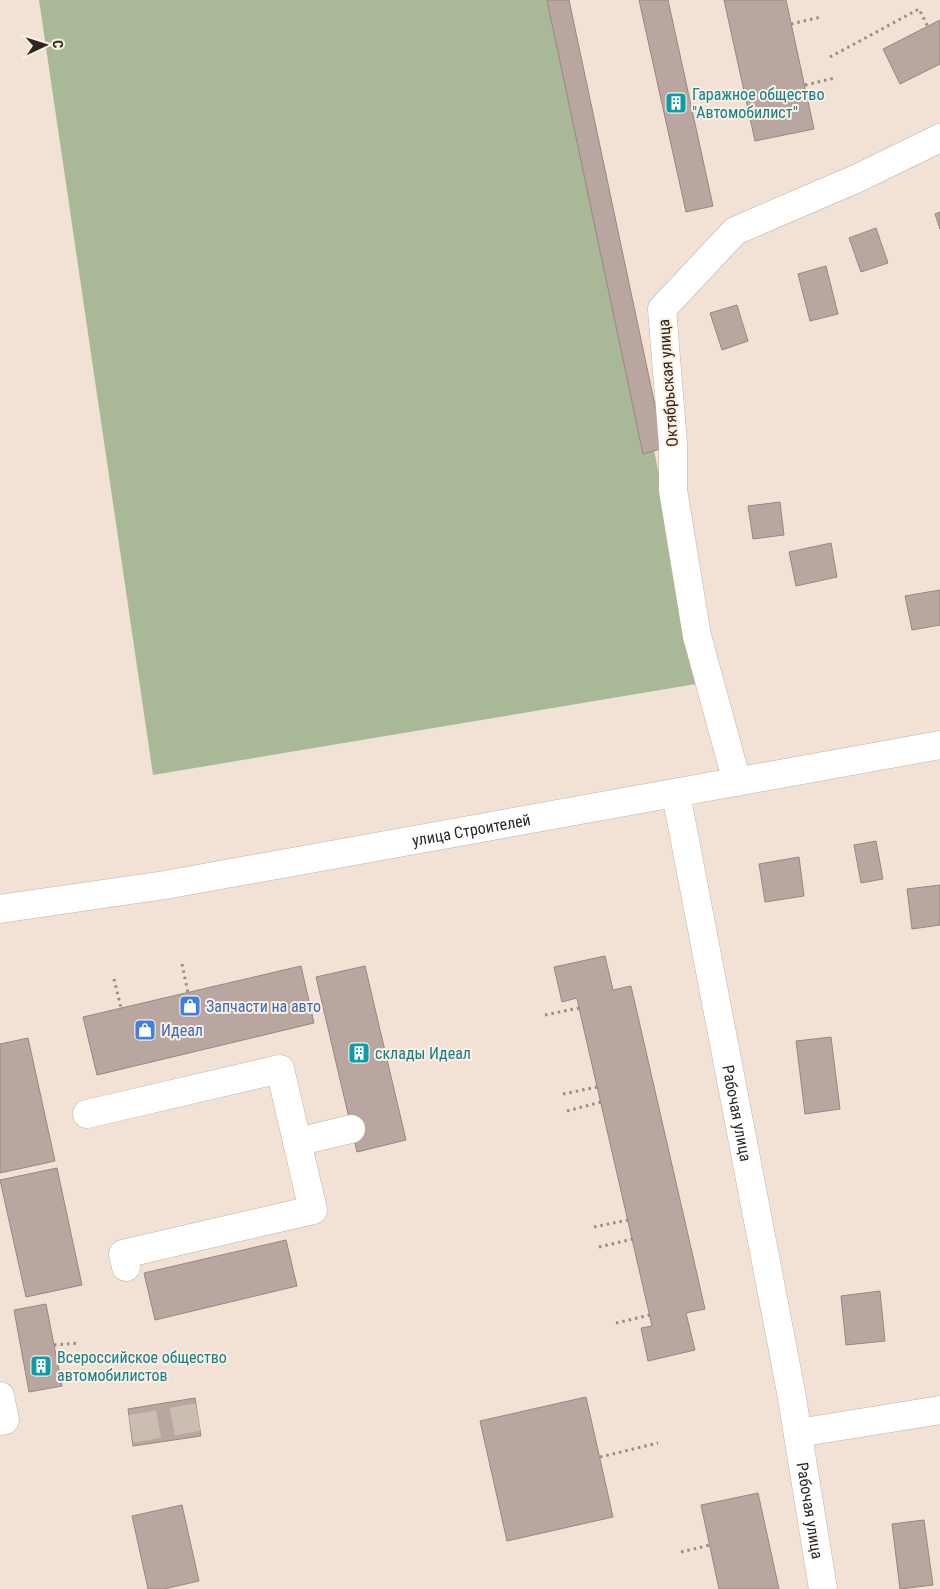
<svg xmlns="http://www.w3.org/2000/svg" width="940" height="1589" font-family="'Roboto Condensed',sans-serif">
  <rect width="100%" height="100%" fill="#f1e2d5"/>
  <path fill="#a9b998" d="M 39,0 L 561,0 L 702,683 L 153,775 Z"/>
  <path fill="#baa6a0" stroke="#998680" d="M 547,0 L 569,0 L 664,448 L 643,454 Z
    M 639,0 L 668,0 L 713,206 L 686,212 Z
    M 724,0 L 786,0 L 814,129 L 755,141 Z
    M 940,20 L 940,64 L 900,84 L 883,49 Z
    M 940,212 L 940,229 L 935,214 Z
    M 876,228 L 888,263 L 861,272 L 849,238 Z
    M 826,266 L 838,314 L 810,321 L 798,274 Z
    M 737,305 L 748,341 L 722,350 L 710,313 Z
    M 780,502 L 784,535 L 753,539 L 748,506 Z
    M 831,543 L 837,577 L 796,586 L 789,552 Z
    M 940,590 L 940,625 L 912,630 L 905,596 Z
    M 876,841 L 883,879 L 861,883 L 854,845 Z
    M 799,857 L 804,896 L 765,902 L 759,864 Z
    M 940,885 L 940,925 L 912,929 L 907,889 Z
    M 605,956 L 613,990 L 631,986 L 705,1309 L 686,1313 L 695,1350 L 648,1361 L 641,1328 L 652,1326 L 579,1008 L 577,998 L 562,1002 L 554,967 Z
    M 301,966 L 314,1023 L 97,1075 L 83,1017 Z
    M 365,966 L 406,1140 L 357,1152 L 316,977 Z
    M 831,1037 L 840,1109 L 805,1114 L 796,1041 Z
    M 28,1038 L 55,1161 L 0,1173 L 0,1044 Z
    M 57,1168 L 82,1285 L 26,1297 L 0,1180 Z
    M 286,1240 L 297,1286 L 155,1320 L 144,1273 Z
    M 880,1291 L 885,1341 L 846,1345 L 841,1296 Z
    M 46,1304 L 62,1386 L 29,1392 L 14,1310 Z
    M 586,1397 L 613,1517 L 507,1541 L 480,1421 Z
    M 195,1398 L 201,1436 L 133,1446 L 128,1409 Z
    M 758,1493 L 779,1589 L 719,1589 L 701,1505 Z
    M 182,1505 L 199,1581 L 164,1589 L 148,1589 L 132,1516 Z
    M 924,1520 L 933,1585 L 900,1589 L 892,1524 Z"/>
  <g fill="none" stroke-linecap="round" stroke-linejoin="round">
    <path stroke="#cabdb1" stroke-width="28" stroke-dasharray="28 14" stroke-linecap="butt" d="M 131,1429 L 198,1417"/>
    <g stroke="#c1b2a5" stroke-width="29">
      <g id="minor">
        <path d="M 737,782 L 697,636 L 673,490 L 673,444 L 662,309 L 735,231 L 858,178 L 940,138"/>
        <path id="s1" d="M 676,794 L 791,1392 L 823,1589"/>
        <path id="s2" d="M 0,909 L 165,885 L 940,745"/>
        <path d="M 87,1114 L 280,1069 L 313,1210 L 123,1254 L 126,1267"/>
        <path d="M 297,1142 L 351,1129"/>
        <path d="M 0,1396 L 5,1420 L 0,1421"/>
        <path d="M 798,1433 L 940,1410"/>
      </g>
    </g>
    <path stroke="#978d84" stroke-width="3" stroke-dasharray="2.5 4" stroke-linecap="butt" d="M 791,24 L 821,17
      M 830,57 L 919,9 L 928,27
      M 805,85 L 835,78
      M 182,964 L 188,993
      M 114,979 L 121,1008
      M 545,1015 L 579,1008
      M 563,1094 L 597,1087
      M 567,1111 L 601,1102
      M 594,1227 L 628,1220
      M 599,1247 L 633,1239
      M 616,1323 L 650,1315
      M 54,1345 L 79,1343
      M 600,1457 L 658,1443
      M 681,1552 L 710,1545"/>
    <use href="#minor" stroke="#fff" stroke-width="28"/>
  </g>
  <defs>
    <g id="building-square" transform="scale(1.125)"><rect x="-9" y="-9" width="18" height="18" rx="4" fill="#0f9aa8" stroke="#ffefe2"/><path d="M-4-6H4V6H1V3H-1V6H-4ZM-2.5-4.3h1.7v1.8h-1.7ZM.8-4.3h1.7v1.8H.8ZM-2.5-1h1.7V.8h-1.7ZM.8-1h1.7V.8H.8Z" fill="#fff"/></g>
    <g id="shop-square" transform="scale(1.125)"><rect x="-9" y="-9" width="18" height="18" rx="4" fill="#3f7fe0" stroke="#ffefe2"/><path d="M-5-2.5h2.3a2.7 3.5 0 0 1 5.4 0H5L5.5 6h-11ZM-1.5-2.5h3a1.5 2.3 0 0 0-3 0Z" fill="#fff"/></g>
  </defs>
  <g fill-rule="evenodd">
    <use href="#building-square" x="676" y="103"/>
    <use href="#shop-square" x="190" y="1006"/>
    <use href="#shop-square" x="145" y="1030"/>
    <use href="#building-square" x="359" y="1053"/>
    <use href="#building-square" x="41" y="1366"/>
  </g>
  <g text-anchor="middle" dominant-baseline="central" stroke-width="4" stroke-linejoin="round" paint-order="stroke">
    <g font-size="16" fill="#0d838f" stroke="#ffefe2" text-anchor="start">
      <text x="692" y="94">Гаражное общество<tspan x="692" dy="18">"Автомобилист"</tspan></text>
      <text x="375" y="1053">склады Идеал</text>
      <text x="57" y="1357">Всероссийское общество<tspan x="57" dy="18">автомобилистов</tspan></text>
    </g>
    <g font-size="16" fill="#2c2722" stroke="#ffefe2">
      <text transform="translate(668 383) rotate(-94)">Октябрьская улица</text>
      <text stroke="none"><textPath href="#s2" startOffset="478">улица Строителей</textPath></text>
      <text stroke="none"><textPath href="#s1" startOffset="325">Рабочая улица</textPath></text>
      <text stroke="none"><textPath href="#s1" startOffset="729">Рабочая улица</textPath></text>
    </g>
    <g font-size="16" fill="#366cbe" stroke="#ffefe2" text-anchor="start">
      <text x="206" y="1006">Запчасти на авто</text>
      <text x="161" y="1030">Идеал</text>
    </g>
  </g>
  <g transform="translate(45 45) rotate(86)" stroke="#ffefe2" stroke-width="4" paint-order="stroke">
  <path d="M0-4L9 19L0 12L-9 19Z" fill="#2c2722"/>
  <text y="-8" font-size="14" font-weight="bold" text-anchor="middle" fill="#2c2722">С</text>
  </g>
</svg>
